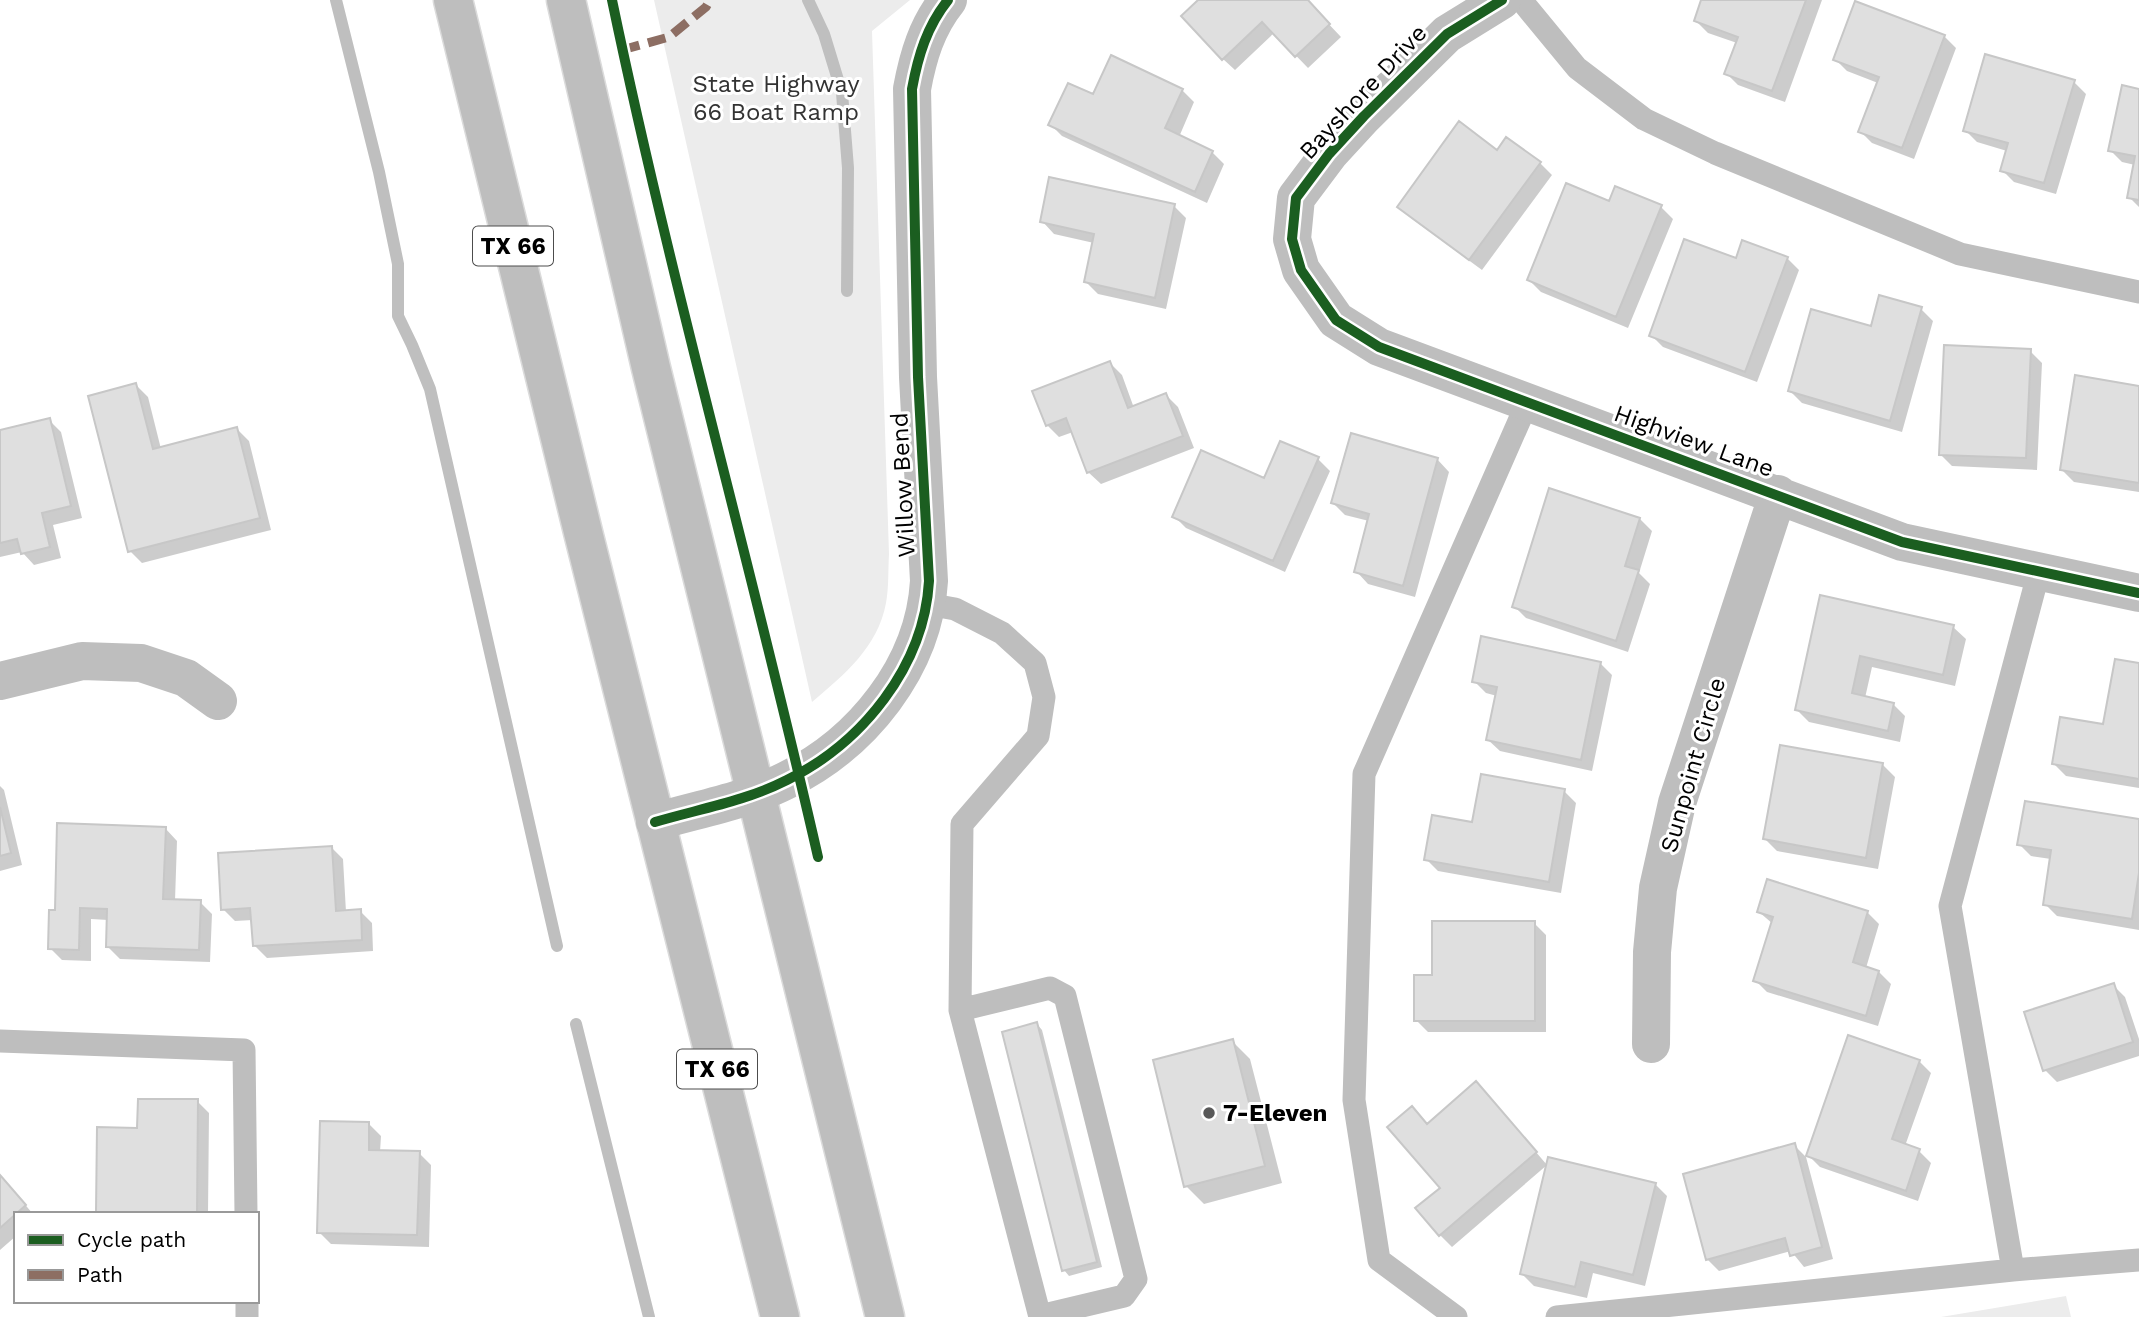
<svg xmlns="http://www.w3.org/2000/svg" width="2139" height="1317" font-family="'Work Sans',sans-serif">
  <rect width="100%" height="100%" fill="#fff"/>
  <path fill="#ececec" d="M 654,0 L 910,0 L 872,31 L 889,554 C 888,570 889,587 886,603 C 878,647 844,675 812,702 Z
    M 2066,1296 L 2071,1317 L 1941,1317 Z"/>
  <path fill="#0003" d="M 1201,0 L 1306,0 L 1341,37 L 1308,68 L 1274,33 L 1235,70 L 1223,59 Z
    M 1703,0 L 1822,0 L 1785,102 L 1738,85 L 1726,73 L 1737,43 L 1708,33 L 1696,21 Z
    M 1944,36 L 1956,48 L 1914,159 L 1872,143 L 1860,131 L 1878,83 L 1847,71 L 1835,59 Z
    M 2074,82 L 2086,94 L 2056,194 L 2014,182 L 2002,170 L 2007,151 L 1977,142 L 1965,130 Z
    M 1182,90 L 1194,102 L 1179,137 L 1212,152 L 1224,164 L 1207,203 L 1062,136 L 1050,124 Z
    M 2139,91 L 2139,207 L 2129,197 L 2135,165 L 2122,162 L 2110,150 Z
    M 1540,163 L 1552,175 L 1482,270 L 1411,218 L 1399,206 Z
    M 1174,206 L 1186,218 L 1166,309 L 1098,294 L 1086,282 L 1094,243 L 1054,234 L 1042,221 Z
    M 1661,207 L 1673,219 L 1628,328 L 1541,292 L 1529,280 Z
    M 1787,258 L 1799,270 L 1757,382 L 1663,347 L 1651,335 L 1737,260 Z
    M 1921,309 L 1933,321 L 1902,432 L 1802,403 L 1790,391 L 1872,328 Z
    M 2030,351 L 2042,363 L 2037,470 L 1952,466 L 1940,454 Z
    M 1110,363 L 1122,375 L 1134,408 L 1166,395 L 1178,407 L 1194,448 L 1101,484 L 1088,472 L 1073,432 L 1059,437 L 1047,425 Z
    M 136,385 L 148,397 L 161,449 L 237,429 L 249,441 L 271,530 L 142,563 L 130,551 Z
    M 2139,388 L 2139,492 L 2074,482 L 2062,470 Z
    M 49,420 L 61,432 L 82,518 L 53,525 L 61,558 L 34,565 L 22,552 L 0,557 L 0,432 Z
    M 1318,459 L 1330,471 L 1285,572 L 1186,528 L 1174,516 Z
    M 1437,459 L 1449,472 L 1415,597 L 1368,584 L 1356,571 L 1369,521 L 1345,515 L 1333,503 Z
    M 1640,519 L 1652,531 L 1639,573 L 1650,584 L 1628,652 L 1526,618 L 1514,606 Z
    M 1822,597 L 1953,627 L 1966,639 L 1955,686 L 1872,667 L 1865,698 L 1893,704 L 1905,716 L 1900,742 L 1809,722 L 1797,710 Z
    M 1600,663 L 1612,675 L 1592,771 L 1500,751 L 1487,739 L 1497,696 L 1486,693 L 1474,681 Z
    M 2139,665 L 2139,788 L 2066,776 L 2054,764 L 2104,726 Z
    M 1883,765 L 1895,777 L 1878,869 L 1777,851 L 1765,839 Z
    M 0,786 L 4,790 L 22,865 L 0,871 Z
    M 1564,791 L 1576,803 L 1561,893 L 1438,871 L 1426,859 L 1474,824 Z
    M 2139,821 L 2139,930 L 2057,916 L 2045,904 L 2051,859 L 2031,856 L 2019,844 Z
    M 165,828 L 177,841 L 175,901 L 200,902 L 212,914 L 210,962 L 120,959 L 108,947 L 108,920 L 91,919 L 91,961 L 62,960 L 50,948 L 57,912 Z
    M 331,847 L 343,859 L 346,912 L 360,911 L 372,923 L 373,951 L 267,958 L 255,946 L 253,920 L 235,921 L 223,909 Z
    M 1759,912 L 1867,912 L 1879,924 L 1866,968 L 1879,972 L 1891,984 L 1878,1026 L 1767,992 L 1755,980 L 1773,924 Z
    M 1534,923 L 1546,935 L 1546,1032 L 1428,1032 L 1416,1020 L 1434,977 Z
    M 2113,985 L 2125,997 L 2139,1039 L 2139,1056 L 2057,1082 L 2045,1070 Z
    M 1037,1024 L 1042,1030 L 1102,1267 L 1069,1276 L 1064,1270 Z
    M 1232,1041 L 1250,1059 L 1282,1183 L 1204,1204 L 1186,1186 Z
    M 1919,1061 L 1931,1073 L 1905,1146 L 1919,1151 L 1931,1163 L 1918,1201 L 1820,1167 L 1808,1155 Z
    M 1488,1096 L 1547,1165 L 1452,1247 L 1440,1235 L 1442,1188 L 1412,1108 L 1428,1125 Z
    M 197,1101 L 209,1113 L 208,1214 L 100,1214 L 98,1211 L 139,1130 Z
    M 369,1124 L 381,1136 L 380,1152 L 419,1153 L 431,1165 L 429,1247 L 331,1244 L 319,1232 Z
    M 1794,1145 L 1806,1157 L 1833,1259 L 1804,1267 L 1791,1251 L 1719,1271 L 1707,1259 Z
    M 0,1175 L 33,1214 L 16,1214 L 16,1236 L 0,1250 Z
    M 1655,1184 L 1667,1196 L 1645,1286 L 1593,1273 L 1587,1298 L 1534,1286 L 1522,1274 Z"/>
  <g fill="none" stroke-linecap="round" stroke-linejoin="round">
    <path stroke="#bfbfbf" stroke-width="12" d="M 336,0 L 379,172 L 398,264 L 398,316 L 412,345 L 430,389 L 557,946
      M 808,0 L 824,34 L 842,93 L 848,168 L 847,291
      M 576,1024 L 649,1317"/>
  </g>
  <path fill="#dfdfdf" stroke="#c7c7c7" stroke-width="2" d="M 1198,0 L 1308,0 L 1330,24 L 1295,57 L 1262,22 L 1222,60 L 1181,16 Z
    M 1701,0 L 1806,0 L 1772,91 L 1724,74 L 1738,37 L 1694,21 Z
    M 1855,1 L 1945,35 L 1902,148 L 1858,132 L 1879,77 L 1833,60 Z
    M 1985,54 L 2075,80 L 2044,183 L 2000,171 L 2008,143 L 1963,131 Z
    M 1111,55 L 1183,89 L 1165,128 L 1213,151 L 1195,192 L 1048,125 L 1068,83 L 1093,94 Z
    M 2122,85 L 2139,89 L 2139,200 L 2127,198 L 2135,156 L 2108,151 Z
    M 1459,121 L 1497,150 L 1506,137 L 1541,162 L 1469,260 L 1397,207 Z
    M 1049,177 L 1175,204 L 1155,298 L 1084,282 L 1094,234 L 1040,222 Z
    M 1566,183 L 1609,201 L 1615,186 L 1662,205 L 1616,317 L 1527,280 Z
    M 1684,239 L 1736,258 L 1742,240 L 1788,257 L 1745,372 L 1649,336 Z
    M 1879,295 L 1922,307 L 1890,421 L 1788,391 L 1811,309 L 1871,326 Z
    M 1944,345 L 2031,349 L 2026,458 L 1939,455 Z
    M 1110,361 L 1128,408 L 1166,393 L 1183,436 L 1087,473 L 1066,418 L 1046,426 L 1032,391 Z
    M 2075,375 L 2139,386 L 2139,483 L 2060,470 Z
    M 136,383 L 153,449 L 237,427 L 260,518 L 128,552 L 88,396 Z
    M 50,418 L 71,506 L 42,513 L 50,547 L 21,554 L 17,539 L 0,543 L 0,430 Z
    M 1351,433 L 1438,458 L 1403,586 L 1354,572 L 1369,514 L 1331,503 Z
    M 1280,441 L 1319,457 L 1273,561 L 1172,517 L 1201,450 L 1264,478 Z
    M 1549,488 L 1640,518 L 1625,566 L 1639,570 L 1616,641 L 1512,607 Z
    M 1820,595 L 1954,625 L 1943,675 L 1860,656 L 1852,693 L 1894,703 L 1888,731 L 1795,710 Z
    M 1481,636 L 1601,662 L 1581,760 L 1486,740 L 1497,687 L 1472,682 Z
    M 2115,659 L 2139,663 L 2139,779 L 2052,764 L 2060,717 L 2103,724 Z
    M 1780,745 L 1883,763 L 1866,858 L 1763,839 Z
    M 1481,774 L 1565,789 L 1549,882 L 1424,860 L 1432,815 L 1472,822 Z
    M 2025,801 L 2139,819 L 2139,873 L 2132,919 L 2043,905 L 2051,850 L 2017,845 Z
    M 0,807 L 11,853 L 0,856 Z
    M 57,823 L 166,827 L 163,899 L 201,900 L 199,950 L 106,947 L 107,909 L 80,908 L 79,950 L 48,949 L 49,910 L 55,910 Z
    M 332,846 L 336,911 L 361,909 L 362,940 L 253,946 L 250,908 L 221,910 L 218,853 Z
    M 1767,879 L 1868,911 L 1853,962 L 1879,971 L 1866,1016 L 1753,981 L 1773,917 L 1757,912 Z
    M 1432,921 L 1535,921 L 1535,1021 L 1414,1021 L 1414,975 L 1432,975 Z
    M 2114,983 L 2133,1042 L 2043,1071 L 2024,1012 Z
    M 1037,1022 L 1097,1262 L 1062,1271 L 1002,1032 Z
    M 1848,1035 L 1920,1060 L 1892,1139 L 1920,1149 L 1906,1191 L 1806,1156 Z
    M 1233,1039 L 1265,1166 L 1184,1187 L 1153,1060 Z
    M 1476,1081 L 1537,1152 L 1439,1236 L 1415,1208 L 1440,1188 L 1387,1127 L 1412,1106 L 1427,1124 Z
    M 138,1099 L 198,1099 L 197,1214 L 96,1212 L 97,1127 L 137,1128 Z
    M 320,1121 L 369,1122 L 369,1150 L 420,1151 L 417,1235 L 317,1233 Z
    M 1795,1143 L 1822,1247 L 1790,1256 L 1785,1238 L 1706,1260 L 1683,1174 Z
    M 1548,1157 L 1656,1183 L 1633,1275 L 1581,1262 L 1575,1287 L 1520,1274 Z
    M 0,1175 L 26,1205 L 0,1228 Z"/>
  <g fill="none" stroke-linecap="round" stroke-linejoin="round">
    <g stroke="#dbdbdb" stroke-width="41">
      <path id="primary" d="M 453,0 L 583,532 L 780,1317
        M 566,0 L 651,368 L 885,1317"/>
    </g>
    <path stroke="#bebebe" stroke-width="23" d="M 1521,0 L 1577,68 L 1644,119 L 1715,153 L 1960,254 L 2139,292
      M 927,604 L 955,609 L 1002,633 L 1035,663 L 1044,697 L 1038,736 L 962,824 L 960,1010 L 1040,1317
      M 960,1010 L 1050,988 L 1065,996 L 1136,1279 L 1124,1296 L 1040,1316
      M 0,1041 L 244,1050 L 246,1214
      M 2013,1270 L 1950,906 L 2039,571
      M 247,1301 L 247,1317
      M 1456,1317 L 1379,1260 L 1354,1100 L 1364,774 L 1528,401
      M 1557,1317 L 2013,1270 L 2139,1260"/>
    <path stroke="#bebebe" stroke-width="38" d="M 1502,0 L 1447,34 L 1364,116 L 1329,154 L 1296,198 L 1292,239 L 1301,270 L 1336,320 L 1379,347 L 1902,542 L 2139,593
      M 0,681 L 82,661 L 141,663 L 186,678 L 218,701
      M 655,822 C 699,809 746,801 787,780 C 862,743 924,667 929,581 L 918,377 L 912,89 C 918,56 927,26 948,0
      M 1651,1044 L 1652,952 L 1658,888 L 1677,803 L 1778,494"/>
    <use href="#primary" stroke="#bebebe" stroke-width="38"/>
    <path stroke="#8d6e63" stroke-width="9" stroke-dasharray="18 9" stroke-linecap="butt" d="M 622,50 L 669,37 L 706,7 L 710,0"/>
    <g stroke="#fff" stroke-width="15">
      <path id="cycleway" d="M 612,0 C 672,288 753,571 818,857
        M 1502,0 L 1447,34 L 1364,116 L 1329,154 L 1296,198 L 1292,239 L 1301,270 L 1336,320 L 1379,347 L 1902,542 L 2139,593
        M 655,822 C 699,809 746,801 787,780 C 862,743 924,667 929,581 L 918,377 L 912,89 C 918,56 927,26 948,0"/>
    </g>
    <use href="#cycleway" stroke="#1b5e20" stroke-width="10"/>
  </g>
  <circle fill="#595959" stroke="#fff" stroke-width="2.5" cx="1209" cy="1113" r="7"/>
  <g text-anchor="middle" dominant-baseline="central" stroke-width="6" stroke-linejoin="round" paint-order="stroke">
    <g fill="#fff" stroke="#4c4c4c" stroke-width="2">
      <rect x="473" y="226.5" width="80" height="39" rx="5"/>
      <rect x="677" y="1049.5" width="80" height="39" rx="5"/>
    </g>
    <g font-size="23" font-weight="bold" fill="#000">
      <text x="513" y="246">TX 66</text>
      <text x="717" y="1069">TX 66</text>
    </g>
    <g font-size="24" fill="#333" stroke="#fff">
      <text x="776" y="84">State Highway<tspan x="776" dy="28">66 Boat Ramp</tspan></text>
    </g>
    <g font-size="24" fill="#000" stroke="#fff">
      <text transform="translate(1363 92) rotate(-47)">Bayshore Drive</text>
      <text transform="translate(1694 441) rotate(20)">Highview Lane</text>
      <text transform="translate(903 485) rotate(-93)">Willow Bend</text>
      <text transform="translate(1693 765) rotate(-74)">Sunpoint Circle</text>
    </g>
    <g font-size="24" font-weight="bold" fill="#000" stroke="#fff" text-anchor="start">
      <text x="1223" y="1113">7-Eleven</text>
    </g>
  </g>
  <rect x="14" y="1212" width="245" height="91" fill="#ffffff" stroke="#999999" stroke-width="2"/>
  <rect x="28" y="1235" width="35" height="10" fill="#1b5e20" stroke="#999999" stroke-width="2"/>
  <text x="77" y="1247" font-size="21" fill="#000000">Cycle path</text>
  <rect x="28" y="1270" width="35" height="10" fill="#8d6e63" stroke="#999999" stroke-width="2"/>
  <text x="77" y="1282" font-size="21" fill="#000000">Path</text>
</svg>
